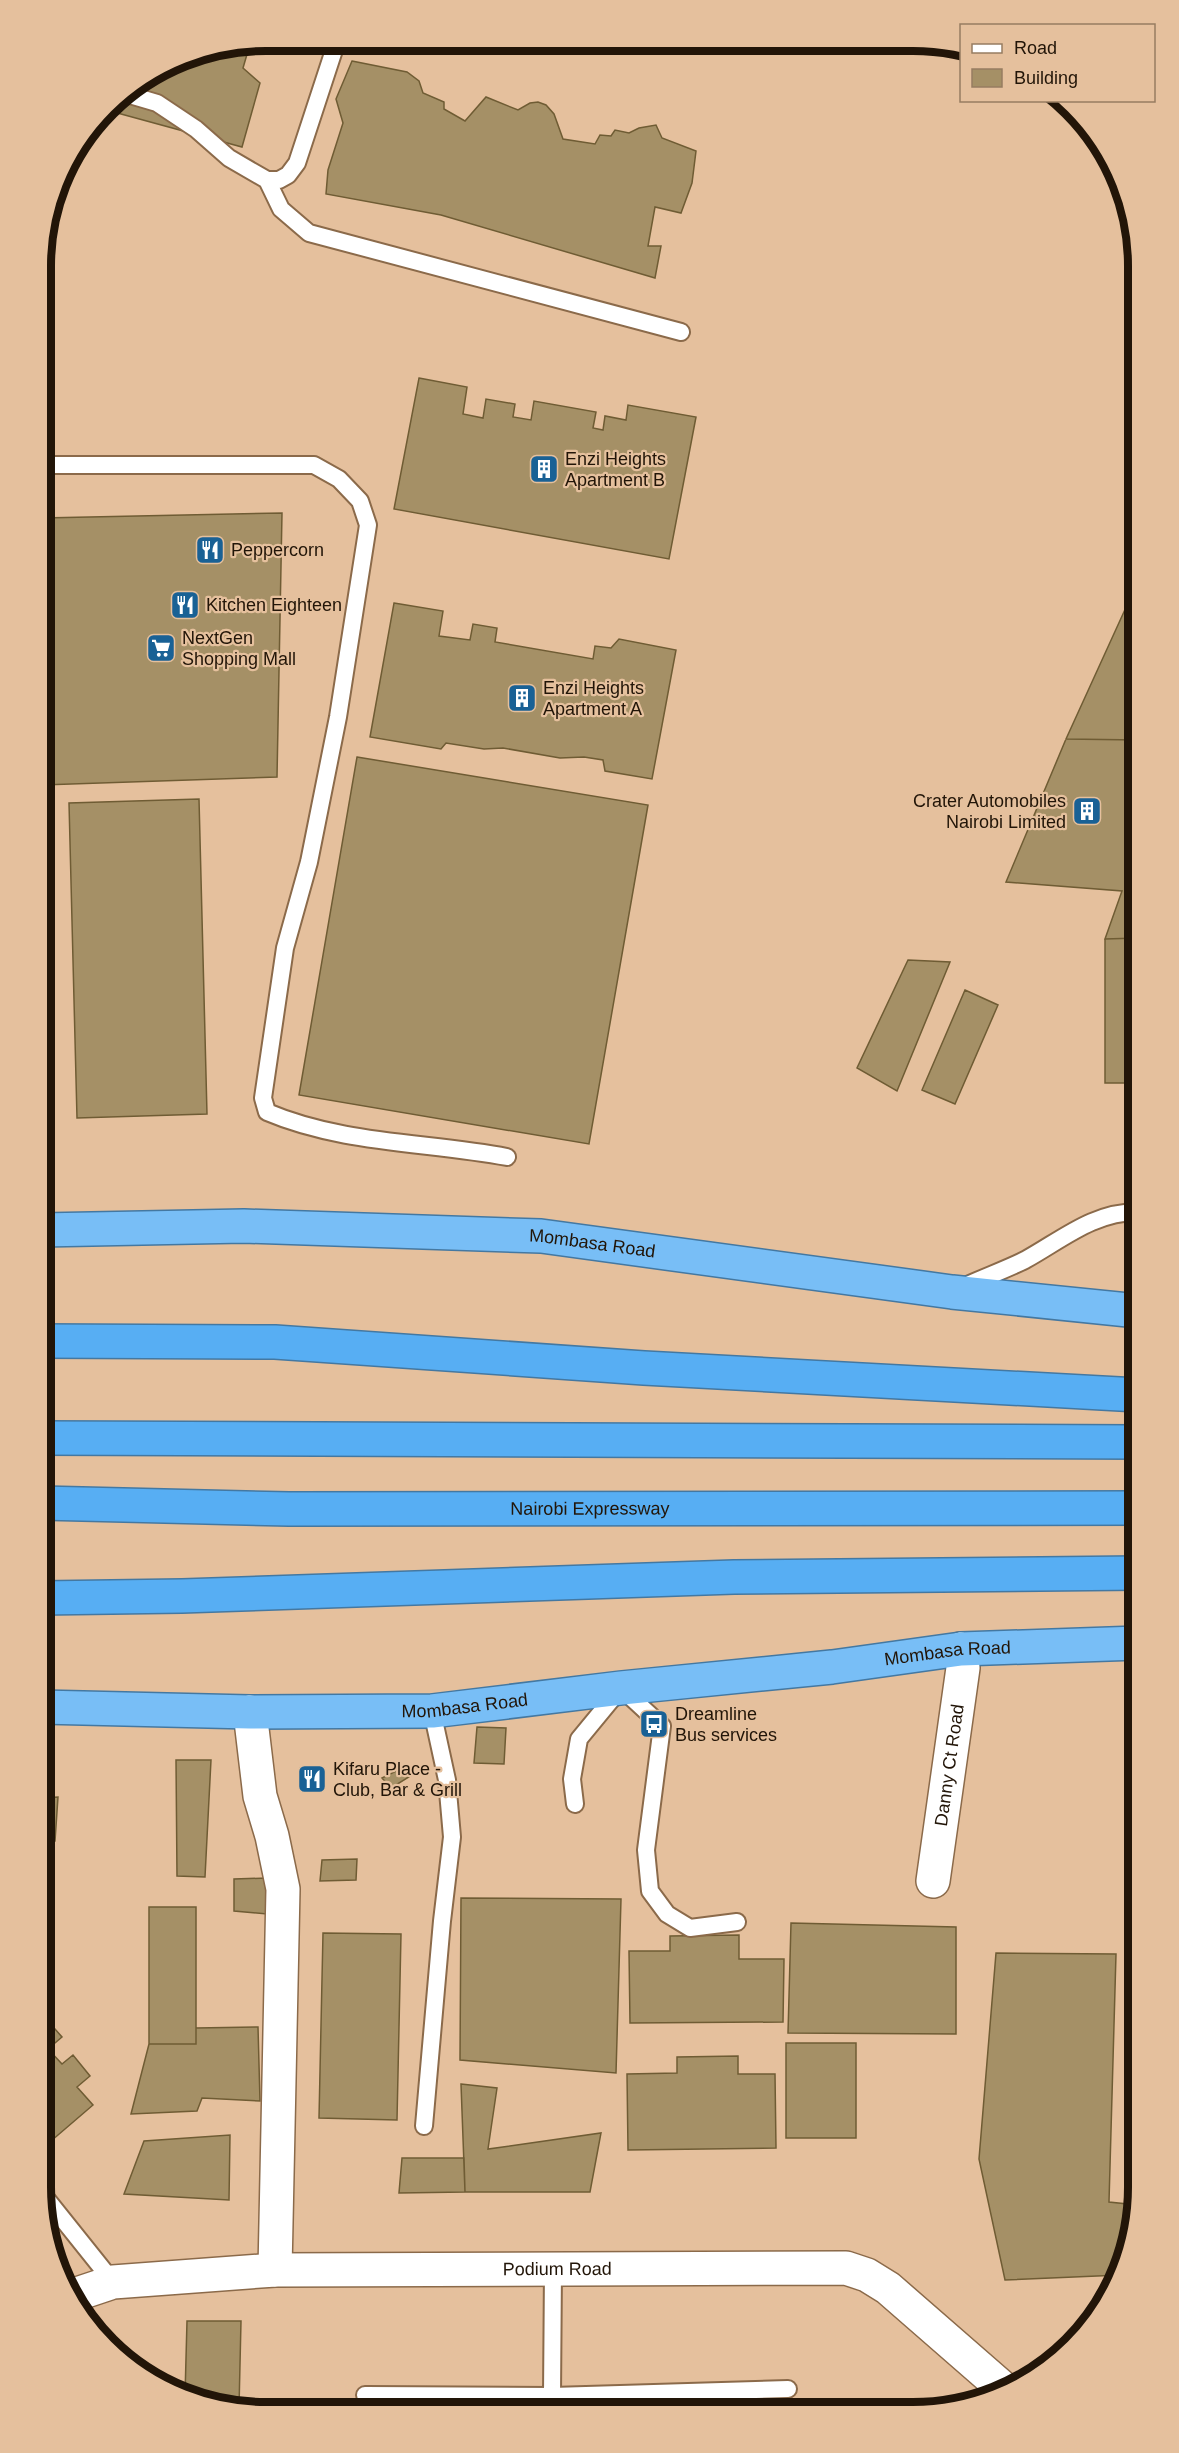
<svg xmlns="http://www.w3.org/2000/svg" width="1179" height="2453" font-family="Arial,sans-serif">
  <rect width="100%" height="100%" fill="#e5c09d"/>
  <path fill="#a59066" stroke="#6f5c34" stroke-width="1.5" d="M 250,44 L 243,68 L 260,83 L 242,147 L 110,111 L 117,97 L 180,58 Z
    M 352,61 L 407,72 L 419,81 L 423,93 L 444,102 L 444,109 L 465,121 L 486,97 L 518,110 L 530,103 L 538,102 L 546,105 L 554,114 L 563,139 L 595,144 L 600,135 L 611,136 L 615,130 L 629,133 L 639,128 L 656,125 L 662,138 L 696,151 L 692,183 L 681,213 L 655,207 L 648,246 L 661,246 L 655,278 L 441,215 L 326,194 L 328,170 L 343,123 L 336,99 Z
    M 419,378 L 467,387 L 463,414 L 483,418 L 486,399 L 515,404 L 513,417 L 531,420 L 534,401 L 596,412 L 593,428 L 603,430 L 605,416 L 626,420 L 628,405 L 696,417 L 669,559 L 394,509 Z
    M 282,513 L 277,777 L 42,785 L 42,518 Z
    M 1138,581 L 1138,740 L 1066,739 Z
    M 394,603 L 443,611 L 439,636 L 470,640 L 473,624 L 497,628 L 495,642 L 593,659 L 595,646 L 611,648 L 619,639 L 676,650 L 652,779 L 605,771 L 603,760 L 584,757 L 560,758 L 503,748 L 484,749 L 446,743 L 441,749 L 370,737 Z
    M 1066,739 L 1138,740 L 1138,938 L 1105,939 L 1122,891 L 1006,882 Z
    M 357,757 L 648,805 L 589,1144 L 299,1095 Z
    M 199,799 L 207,1114 L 77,1118 L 69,803 Z
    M 1138,938 L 1138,1083 L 1105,1083 L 1105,939 Z
    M 908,960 L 950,962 L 897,1091 L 857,1068 Z
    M 965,990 L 998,1005 L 955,1104 L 922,1090 Z
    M 477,1727 L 506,1728 L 504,1764 L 474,1763 Z
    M 176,1760 L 211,1760 L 205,1877 L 177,1876 Z
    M 406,1766 L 412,1775 L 391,1788 L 382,1778 Z
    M 58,1797 L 55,1841 L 41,1841 L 41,1798 Z
    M 357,1859 L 356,1880 L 320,1881 L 322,1860 Z
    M 267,1878 L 267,1914 L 234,1911 L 234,1879 Z
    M 461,1898 L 621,1899 L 616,2073 L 460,2060 Z
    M 149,1907 L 196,1907 L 196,2044 L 149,2044 Z
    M 791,1923 L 956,1927 L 956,2034 L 788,2033 Z
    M 323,1933 L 401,1934 L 397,2120 L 319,2118 Z
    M 739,1935 L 739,1959 L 784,1959 L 783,2022 L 630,2023 L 629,1951 L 670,1951 L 670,1936 Z
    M 996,1953 L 1116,1954 L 1109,2202 L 1137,2205 L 1120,2275 L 1005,2280 L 979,2159 Z
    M 41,2013 L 62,2037 L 48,2049 L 62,2064 L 73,2055 L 90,2076 L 77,2087 L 93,2105 L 51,2141 L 41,2129 Z
    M 258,2027 L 260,2101 L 202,2098 L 197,2111 L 131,2114 L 149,2044 L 196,2044 L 196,2028 Z
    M 786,2043 L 856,2043 L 856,2138 L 786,2138 Z
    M 738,2056 L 738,2074 L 775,2074 L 776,2148 L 628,2150 L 627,2074 L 677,2073 L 677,2057 Z
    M 461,2084 L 497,2088 L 488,2149 L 601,2133 L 590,2192 L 465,2192 Z
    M 230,2135 L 229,2200 L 124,2194 L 144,2141 Z
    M 402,2158 L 464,2158 L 465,2192 L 399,2193 Z
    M 187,2321 L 241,2321 L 239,2408 L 223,2408 L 185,2396 Z"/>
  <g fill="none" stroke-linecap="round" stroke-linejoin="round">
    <g stroke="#8b6a4a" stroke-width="20">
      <path id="service" d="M 732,43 L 736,44
        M 123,93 L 157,103 L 196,129 L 229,158 L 267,180 L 279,180 L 288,175 L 297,163 L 337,41
        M 267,180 L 281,209 L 309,233 L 681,332
        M 42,465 L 314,465 L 339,479 L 360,501 L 368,525 L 338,717 L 309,862 L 285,948 L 263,1098 L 267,1112 C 342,1144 427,1142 507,1157
        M 961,1288 C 982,1278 1005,1270 1025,1260 C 1063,1239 1093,1212 1138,1212
        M 575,1804 L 572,1779 L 579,1739 L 621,1688 L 662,1726 L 646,1850 L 650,1891 L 667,1914 L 690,1928 L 737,1922
        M 424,2126 L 442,1921 L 452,1837 L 447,1780 L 432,1711
        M 41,2192 L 113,2282
        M 365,2395 L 552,2396 L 788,2389
        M 552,2396 L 553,2269"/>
    </g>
    <g stroke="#8b6a4a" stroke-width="36">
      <g id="minor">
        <path d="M 250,1712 L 260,1796 L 272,1836 L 283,1889 L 275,2270"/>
        <path id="s1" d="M 933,1881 L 963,1668 L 961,1649"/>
        <path id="s2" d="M 71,2296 L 113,2282 L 275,2270 L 846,2268 L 867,2275 L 888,2288 L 1005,2390"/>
      </g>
    </g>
    <g stroke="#4478a1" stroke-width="36">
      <g id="trunk">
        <path id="s3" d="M 41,1230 L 244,1226 L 541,1236 L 952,1292 L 1138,1311"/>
        <path id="s4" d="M 41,1707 L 250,1712 L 432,1711 L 621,1688 L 832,1667 L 961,1649 L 1138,1643"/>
      </g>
    </g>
    <g stroke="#4478a1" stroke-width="36">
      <g id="motorway">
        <path d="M 41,1341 L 275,1342 L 644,1368 L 1138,1395"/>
        <path d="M 41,1438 L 1138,1442"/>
        <path id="s5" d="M 41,1503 L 289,1509 L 1138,1508"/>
        <path d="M 41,1598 L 182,1596 L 734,1577 L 1138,1573"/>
      </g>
    </g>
    <use href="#service" stroke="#fff" stroke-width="16"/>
    <use href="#minor" stroke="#fff" stroke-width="33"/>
    <use href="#trunk" stroke="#78bef6" stroke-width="33"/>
    <use href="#motorway" stroke="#57aef3" stroke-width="33"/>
  </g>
  <defs>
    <g id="building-square" transform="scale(1.5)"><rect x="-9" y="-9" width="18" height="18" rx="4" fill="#196195" stroke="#e5c09d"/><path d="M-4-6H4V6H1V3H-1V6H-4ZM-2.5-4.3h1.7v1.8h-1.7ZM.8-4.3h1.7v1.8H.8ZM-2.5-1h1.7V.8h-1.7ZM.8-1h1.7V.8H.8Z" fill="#fff"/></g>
    <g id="restaurant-square" transform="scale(1.5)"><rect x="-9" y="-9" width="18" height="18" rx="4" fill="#196195" stroke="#e5c09d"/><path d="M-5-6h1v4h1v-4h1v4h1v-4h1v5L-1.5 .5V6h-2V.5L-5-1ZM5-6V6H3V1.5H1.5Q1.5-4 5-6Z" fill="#fff"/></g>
    <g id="supermarket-square" transform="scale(1.5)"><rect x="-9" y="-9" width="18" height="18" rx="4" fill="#196195" stroke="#e5c09d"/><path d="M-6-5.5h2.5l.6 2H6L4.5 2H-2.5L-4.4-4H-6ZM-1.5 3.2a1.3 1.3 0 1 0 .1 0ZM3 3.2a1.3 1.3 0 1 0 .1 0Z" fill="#fff"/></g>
    <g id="bus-square" transform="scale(1.5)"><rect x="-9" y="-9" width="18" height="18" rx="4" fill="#196195" stroke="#e5c09d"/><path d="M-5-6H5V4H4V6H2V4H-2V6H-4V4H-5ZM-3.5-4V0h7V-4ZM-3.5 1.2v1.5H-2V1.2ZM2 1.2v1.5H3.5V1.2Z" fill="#fff"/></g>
  </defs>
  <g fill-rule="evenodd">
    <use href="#building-square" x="544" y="469"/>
    <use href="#restaurant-square" x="210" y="550"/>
    <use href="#restaurant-square" x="185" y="605"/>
    <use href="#supermarket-square" x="161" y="648"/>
    <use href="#building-square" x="522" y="698"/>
    <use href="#building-square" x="1087" y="811"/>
    <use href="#bus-square" x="654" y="1724"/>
    <use href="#restaurant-square" x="312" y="1779"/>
  </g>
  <g text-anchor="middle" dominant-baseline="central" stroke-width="4.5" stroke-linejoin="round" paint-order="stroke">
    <g font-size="18" fill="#221508" stroke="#e5c09d" text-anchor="start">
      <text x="565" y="459">Enzi Heights<tspan x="565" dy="21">Apartment B</tspan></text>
      <text x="231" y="550">Peppercorn</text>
      <text x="206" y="605">Kitchen Eighteen</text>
      <text x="182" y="638">NextGen<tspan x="182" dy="21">Shopping Mall</tspan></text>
      <text x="543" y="688">Enzi Heights<tspan x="543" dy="21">Apartment A</tspan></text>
      <text x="1066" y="801" text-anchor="end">Crater Automobiles<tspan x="1066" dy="21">Nairobi Limited</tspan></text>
      <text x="675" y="1714">Dreamline<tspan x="675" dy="21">Bus services</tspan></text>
      <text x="333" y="1769">Kifaru Place -<tspan x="333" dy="21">Club, Bar &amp; Grill</tspan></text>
    </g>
    <g font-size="18" fill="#221508" stroke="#e5c09d">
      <text stroke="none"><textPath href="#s3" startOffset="552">Mombasa Road</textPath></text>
      <text stroke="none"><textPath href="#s5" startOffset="549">Nairobi Expressway</textPath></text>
      <text stroke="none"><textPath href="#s4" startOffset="910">Mombasa Road</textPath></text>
      <text stroke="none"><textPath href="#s4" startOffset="424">Mombasa Road</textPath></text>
      <text stroke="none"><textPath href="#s1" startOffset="117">Danny Ct Road</textPath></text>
      <text stroke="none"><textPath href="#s2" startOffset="489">Podium Road</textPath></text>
    </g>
  </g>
  <path d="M0 0H1179V2453H0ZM266 51H913A215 215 0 0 1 1128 266V2187A215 215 0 0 1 913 2402H266A215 215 0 0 1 51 2187V266A215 215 0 0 1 266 51Z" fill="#e5c09d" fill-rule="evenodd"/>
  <path fill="none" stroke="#221508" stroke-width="8" d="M266 51H913A215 215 0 0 1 1128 266V2187A215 215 0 0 1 913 2402H266A215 215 0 0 1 51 2187V266A215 215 0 0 1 266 51Z"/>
  <rect x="960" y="24" width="195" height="78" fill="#e5c09d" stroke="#977c61" stroke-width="1.5"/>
  <rect x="972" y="44" width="30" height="9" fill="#ffffff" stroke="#977c61" stroke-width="1.5"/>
  <text x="1014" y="54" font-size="18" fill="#221508">Road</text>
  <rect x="972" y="69" width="30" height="18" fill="#a59066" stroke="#977c61" stroke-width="1.5"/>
  <text x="1014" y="84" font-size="18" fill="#221508">Building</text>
</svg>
